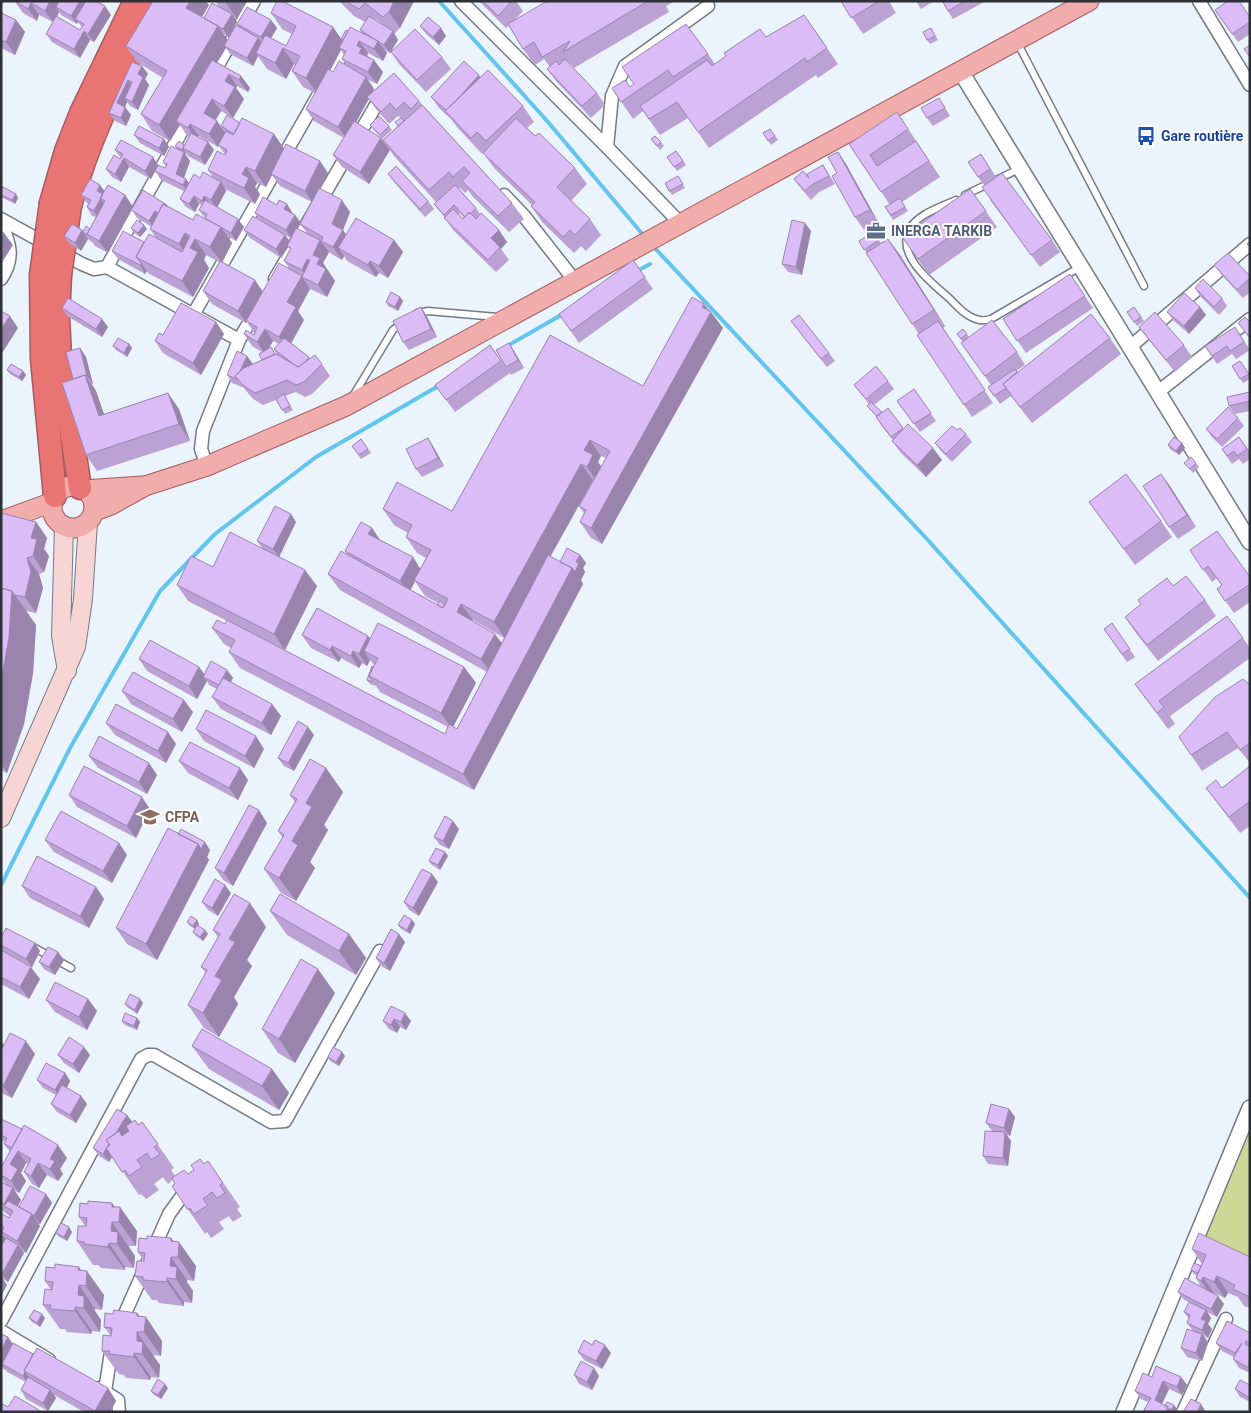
<svg xmlns="http://www.w3.org/2000/svg" width="1251" height="1413" font-family="Roboto,sans-serif">
  <rect width="100%" height="100%" fill="#ebf3fc"/>
  <path fill="#cdd796" d="M 1250,1129 L 1250,1275 L 1199,1253 Z"/>
  <g fill="none" stroke-linecap="round" stroke-linejoin="round">
    <path stroke="#62c5ed" stroke-width="4" d="M 439,1 L 548,122 L 644,236
      M 652,245 L 926,538 L 1250,898
      M 637,271 L 650,264
      M 507,346 L 563,314
      M 1,885 L 70,748 L 160,591 L 215,534 L 316,457 L 440,385"/>
    <g stroke="#747b84" stroke-width="9">
      <path id="service" d="M 1017,42 L 1144,286
        M 965,195 L 1019,169
        M 956,200 C 941,207 917,214 909,230 C 896,256 933,284 949,298 C 958,307 967,318 980,320 C 983,321 987,320 991,319 L 1080,267
        M 417,313 L 428,311 L 497,317
        M 353,396 L 393,330 L 403,322
        M 33,947 L 71,968"/>
    </g>
    <g stroke="#747b84" stroke-width="15">
      <path id="minor" d="M 461,1 L 607,147 L 681,224
        M 1199,1 L 1250,85
        M 210,79 L 254,1
        M 607,147 L 612,96 L 625,66 L 708,6
        M 504,195 L 524,216 L 575,281
        M 1,219 L 82,264 L 94,269 L 107,267 L 239,340
        M 1,222 C 10,244 15,258 1,279
        M 107,267 L 190,116
        M 275,279 L 383,93
        M 193,315 L 339,59 L 340,53 L 325,43
        M 1130,347 L 1250,244
        M 1158,392 L 1250,319
        M 207,466 L 201,449 L 203,431 L 239,340 L 257,309
        M 1,1321 L 141,1059 L 148,1055 L 154,1055 L 271,1122 L 285,1121 L 380,951
        M 119,1327 L 169,1214 L 190,1185
        M 1,1331 L 49,1360
        M 99,1388 L 118,1400 L 119,1412
        M 105,1391 L 112,1346
        M 1183,1412 L 1226,1319"/>
    </g>
    <g stroke="#747b84" stroke-width="18">
      <path id="tertiary" d="M 961,72 L 1250,542
        M 1124,1412 L 1250,1108"/>
    </g>
    <g stroke="#747b84" stroke-width="20">
      <path id="secondary" d="M 64,526 L 61,636 L 67,671
        M 1,818 L 76,647 L 83,599 L 88,522"/>
    </g>
    <g stroke="#a75c5e" stroke-width="21">
      <path id="primary" d="M52 507a21 21 0 1 1 42 0a21 21 0 1 1-42 0Z
        M 84,490 L 142,486
        M 93,512 L 111,505 L 145,486 L 207,466 L 346,406 L 1089,1
        M 1,521 L 53,502"/>
    </g>
    <g stroke="#a75c5e" stroke-width="25">
      <path id="motorway" d="M 51,203 L 66,151 L 81,113 L 135,1
        M 70,206 C 90,133 124,69 157,1
        M 41,275 L 42,359 L 55,496
        M 60,275 L 58,318 L 60,356 L 80,488"/>
    </g>
    <use href="#service" stroke="#fff" stroke-width="6"/>
    <use href="#minor" stroke="#fff" stroke-width="12"/>
    <use href="#tertiary" stroke="#fff" stroke-width="15"/>
    <use href="#secondary" stroke="#f8d5d5" stroke-width="18"/>
    <use href="#primary" stroke="#f1acac" stroke-width="19"/>
    <use href="#motorway" stroke="#e87474" stroke-width="22"/>
    <g stroke="#a75c5e" stroke-width="25" stroke-linecap="butt">
      <path id="motorway-bridge" d="M 41,275 L 51,203
        M 60,275 L 70,206"/>
    </g>
    <use href="#motorway-bridge" stroke="#e87474" stroke-width="22"/>
  </g>
  <path fill="#bca2d4" fill-rule="evenodd" d="M 14,1 L 84,1 L 85,3 L 111,15 L 94,42 L 90,40 L 80,58 L 52,42 L 46,34 L 53,22 L 39,15 L 37,21 L 23,13 L 15,2 ZM 59,12 L 61,15 L 77,24 L 78,22 L 82,27 L 80,30 L 57,17 Z
    M 215,1 L 247,1 L 237,19 L 234,17 L 237,22 L 236,25 L 239,27 L 237,24 L 271,20 L 277,28 L 271,38 L 286,46 L 292,34 L 282,29 L 271,13 L 333,27 L 342,41 L 341,39 L 348,31 L 362,33 L 360,30 L 365,22 L 354,16 L 339,1 L 414,1 L 400,28 L 394,34 L 394,33 L 398,40 L 390,53 L 385,50 L 387,53 L 383,61 L 368,53 L 367,55 L 383,72 L 377,84 L 368,80 L 374,89 L 373,92 L 419,101 L 512,203 L 524,219 L 509,232 L 473,197 L 468,190 L 465,193 L 460,188 L 459,189 L 476,208 L 480,214 L 507,242 L 501,249 L 509,260 L 496,272 L 453,230 L 445,218 L 434,204 L 436,202 L 394,156 L 383,140 L 398,126 L 401,118 L 398,116 L 389,124 L 376,109 L 369,99 L 356,122 L 390,150 L 369,184 L 342,167 L 333,155 L 344,138 L 314,121 L 306,109 L 315,93 L 303,87 L 292,71 L 295,65 L 294,64 L 286,79 L 267,69 L 258,56 L 253,66 L 230,54 L 226,48 L 217,62 L 241,76 L 250,88 L 248,92 L 237,86 L 236,88 L 244,99 L 233,118 L 221,111 L 216,120 L 225,132 L 221,126 L 284,148 L 328,173 L 320,189 L 350,212 L 343,230 L 346,235 L 394,240 L 403,252 L 388,278 L 379,273 L 376,277 L 347,261 L 344,256 L 342,260 L 330,253 L 323,244 L 329,252 L 323,263 L 335,281 L 327,297 L 310,289 L 298,311 L 304,320 L 291,343 L 310,358 L 322,364 L 330,376 L 312,394 L 305,397 L 296,392 L 285,396 L 293,410 L 285,414 L 276,400 L 263,405 L 253,399 L 243,387 L 242,387 L 232,383 L 227,375 L 262,360 L 262,352 L 252,346 L 244,334 L 254,335 L 254,333 L 247,322 L 246,323 L 212,304 L 203,291 L 219,262 L 206,255 L 204,260 L 209,268 L 193,297 L 148,273 L 147,271 L 145,274 L 118,259 L 112,251 L 144,242 L 156,238 L 150,229 L 152,227 L 137,218 L 132,210 L 108,253 L 95,246 L 93,243 L 88,239 L 81,251 L 70,244 L 64,236 L 82,230 L 83,231 L 90,229 L 96,217 L 92,216 L 87,207 L 88,204 L 87,203 L 81,195 L 104,191 L 125,195 L 133,207 L 167,205 L 168,206 L 193,220 L 205,219 L 205,218 L 199,210 L 202,205 L 199,204 L 195,212 L 186,207 L 180,199 L 184,191 L 161,180 L 155,171 L 157,168 L 151,179 L 129,167 L 121,182 L 112,177 L 106,169 L 121,158 L 115,150 L 165,168 L 166,166 L 163,162 L 178,149 L 175,146 L 184,145 L 189,136 L 185,133 L 180,125 L 170,141 L 152,131 L 141,114 L 163,78 L 137,62 L 126,46 L 209,5 L 202,17 L 204,18 L 219,7 ZM 376,19 L 388,29 L 375,20 ZM 223,34 L 229,37 L 227,40 ZM 341,50 L 344,55 L 342,59 L 347,66 L 333,72 L 330,70 ZM 199,136 L 218,147 L 218,145 L 225,154 L 208,170 L 214,179 L 200,178 L 189,183 L 186,179 L 184,178 L 190,161 L 185,154 L 186,153 L 188,156 L 205,165 L 214,150 L 208,142 L 198,137 ZM 272,175 L 280,186 L 312,202 L 300,224 L 307,233 L 297,229 L 301,223 L 295,215 L 292,213 L 292,212 L 277,205 L 255,213 L 259,219 L 244,230 L 250,238 L 281,258 L 288,247 L 290,249 L 284,261 L 289,268 L 263,291 L 222,262 L 232,243 L 227,236 L 236,241 L 244,227 L 217,207 L 226,191 L 225,189 L 255,204 L 260,194 L 255,187 L 257,183 L 266,187 ZM 460,213 L 464,218 L 463,219 L 459,214 ZM 283,234 L 291,238 L 290,241 ZM 273,341 L 279,344 L 274,349 L 277,355 L 275,354 L 269,349 Z
    M 479,1 L 516,1 L 523,11 L 514,21 L 547,1 L 675,1 L 666,6 L 669,12 L 574,68 L 570,63 L 569,64 L 597,93 L 605,105 L 591,118 L 556,81 L 547,69 L 550,67 L 544,59 L 535,65 L 523,49 L 509,25 L 506,28 Z
    M 841,1 L 889,1 L 896,13 L 863,34 Z
    M 916,1 L 934,1 L 921,9 Z
    M 945,1 L 986,1 L 953,19 L 948,11 Z
    M 1215,10 L 1250,17 L 1250,34 L 1238,42 Z
    M 1,13 L 16,20 L 25,32 L 15,55 L 1,48 Z
    M 804,15 L 838,64 L 818,78 L 816,75 L 709,148 L 688,118 L 660,135 L 643,111 L 633,119 L 612,88 L 630,87 L 708,54 L 715,64 L 766,37 Z
    M 420,26 L 446,36 L 439,45 L 426,34 Z
    M 931,28 L 938,40 L 930,44 L 927,40 Z
    M 391,52 L 442,57 L 451,69 L 426,92 L 399,64 Z
    M 132,62 L 142,66 L 148,74 L 145,79 L 149,85 L 138,110 L 130,106 L 127,102 L 125,107 L 131,115 L 126,126 L 115,121 L 109,113 Z
    M 481,77 L 523,106 L 534,122 L 527,128 L 535,136 L 575,168 L 587,184 L 571,201 L 590,219 L 601,235 L 586,251 L 581,246 L 574,253 L 542,222 L 531,206 L 532,205 L 495,169 L 483,153 L 482,154 L 457,127 L 451,119 L 440,109 L 431,97 Z
    M 944,106 L 950,116 L 933,126 L 927,118 Z
    M 897,112 L 940,177 L 902,202 L 908,211 L 893,220 L 885,207 L 890,205 L 849,144 Z
    M 370,125 L 389,126 L 392,130 L 382,139 L 373,129 Z
    M 770,129 L 778,140 L 771,145 L 763,133 Z
    M 134,135 L 164,139 L 169,147 L 164,156 L 140,143 Z
    M 651,139 L 661,142 L 664,146 L 660,150 Z
    M 676,151 L 686,165 L 677,171 L 667,157 Z
    M 838,152 L 846,164 L 878,222 L 864,230 L 855,217 L 837,173 Z
    M 981,154 L 996,177 L 1052,240 L 1060,252 L 1040,267 L 990,200 L 990,182 L 984,185 L 978,177 Z
    M 823,165 L 835,184 L 819,192 L 811,200 L 800,187 L 794,179 L 809,178 Z
    M 388,174 L 428,201 L 434,209 L 425,217 L 394,182 Z
    M 678,176 L 685,188 L 672,195 L 669,191 Z
    M 1,186 L 16,194 L 18,198 L 15,204 L 1,197 Z
    M 970,189 L 997,227 L 929,275 L 902,237 Z
    M 131,228 L 147,229 L 140,237 L 133,232 Z
    M 811,231 L 802,275 L 788,272 L 782,264 Z
    M 874,232 L 881,243 L 888,239 L 900,255 L 945,326 L 943,328 L 993,403 L 972,417 L 859,241 Z
    M 633,260 L 653,289 L 579,343 L 559,314 Z
    M 1214,265 L 1250,276 L 1250,292 L 1243,298 L 1220,273 Z
    M 1070,274 L 1093,308 L 1026,353 L 1003,319 Z
    M 1195,288 L 1222,298 L 1227,306 L 1219,315 L 1200,296 Z
    M 400,297 L 403,301 L 398,311 L 388,306 L 386,302 Z
    M 421,307 L 426,315 L 437,337 L 409,350 L 403,342 Z
    M 1134,307 L 1144,321 L 1137,326 L 1127,312 Z
    M 1200,307 L 1206,315 L 1189,334 L 1173,320 L 1167,312 Z
    M 62,308 L 102,319 L 108,327 L 102,337 L 67,316 Z
    M 708,310 L 723,328 L 602,544 L 591,538 L 580,522 L 584,513 L 579,506 L 593,481 L 593,480 L 550,557 L 560,562 L 580,555 L 586,563 L 583,568 L 585,572 L 581,580 L 583,584 L 474,790 L 240,668 L 229,652 L 231,648 L 224,644 L 212,628 L 225,624 L 227,621 L 188,601 L 177,585 L 213,567 L 263,549 L 257,541 L 296,522 L 279,557 L 317,586 L 285,650 L 244,629 L 445,734 L 448,727 L 380,692 L 376,686 L 370,684 L 367,680 L 374,665 L 370,660 L 367,666 L 362,663 L 359,668 L 341,658 L 339,662 L 311,648 L 302,635 L 368,636 L 370,638 L 464,667 L 476,683 L 453,727 L 457,729 L 487,672 L 340,590 L 328,574 L 348,555 L 345,551 L 372,528 L 380,540 L 413,557 L 420,569 L 426,558 L 417,553 L 406,537 L 408,533 L 394,525 L 383,509 L 452,511 L 643,386 ZM 601,456 L 606,458 L 601,467 L 598,462 ZM 415,581 L 425,596 L 438,603 L 437,605 L 410,590 ZM 473,620 L 504,638 L 502,643 L 472,621 Z
    M 791,321 L 829,353 L 835,361 L 827,367 Z
    M 216,322 L 224,334 L 201,375 L 163,353 L 155,341 L 163,335 Z
    M 1139,327 L 1184,345 L 1192,357 L 1175,372 L 1148,339 Z
    M 1235,327 L 1250,350 L 1236,359 L 1232,354 L 1217,364 L 1205,346 Z
    M 963,329 L 969,337 L 1017,352 L 1025,365 L 1016,371 L 1017,372 L 1110,338 L 1121,354 L 1032,423 L 1011,396 L 1000,404 L 988,387 L 991,385 L 961,343 L 963,342 L 957,334 Z
    M 509,343 L 514,351 L 524,368 L 511,375 L 506,367 Z
    M 129,344 L 132,348 L 127,357 L 116,350 L 113,346 Z
    M 490,345 L 510,373 L 455,412 L 435,385 Z
    M 80,348 L 86,357 L 93,384 L 92,384 L 96,391 L 104,414 L 179,409 L 190,441 L 97,471 L 86,455 L 73,379 Z
    M 1240,361 L 1250,375 L 1250,379 L 1243,383 L 1232,366 Z
    M 7,370 L 23,371 L 26,375 L 22,381 L 10,374 Z
    M 888,381 L 894,389 L 874,405 L 882,412 L 942,460 L 926,477 L 901,453 L 892,441 L 893,440 L 881,425 L 876,416 L 867,406 L 869,404 L 854,385 Z
    M 914,389 L 936,421 L 920,432 L 897,401 Z
    M 1250,392 L 1250,411 L 1235,414 L 1229,406 Z
    M 1238,418 L 1244,426 L 1222,447 L 1212,437 L 1206,429 Z
    M 957,430 L 966,434 L 972,442 L 952,462 L 941,451 L 935,443 Z
    M 1239,437 L 1250,452 L 1250,459 L 1243,464 L 1239,459 L 1232,464 L 1222,449 Z
    M 361,439 L 371,453 L 361,459 L 352,446 Z
    M 1182,443 L 1185,448 L 1179,455 L 1170,449 L 1168,445 Z
    M 433,446 L 444,466 L 422,477 L 416,469 Z
    M 1184,463 L 1196,463 L 1199,467 L 1193,473 Z
    M 1161,474 L 1196,527 L 1178,539 L 1169,527 Z
    M 1089,502 L 1161,521 L 1172,537 L 1135,565 Z
    M 1,513 L 36,522 L 47,538 L 44,549 L 49,556 L 44,572 L 39,574 L 43,588 L 36,613 L 26,611 L 36,625 L 33,673 L 24,724 L 7,773 L 1,770 Z
    M 1190,550 L 1250,577 L 1250,602 L 1234,613 L 1217,589 L 1222,586 L 1217,578 L 1212,582 Z
    M 1173,586 L 1205,600 L 1216,616 L 1158,661 L 1136,633 L 1125,617 Z
    M 1227,616 L 1250,648 L 1250,658 L 1170,716 L 1175,724 L 1168,729 L 1135,684 Z
    M 1112,623 L 1135,657 L 1127,662 L 1104,629 Z
    M 139,659 L 199,667 L 204,674 L 227,670 L 233,678 L 231,682 L 281,716 L 271,735 L 221,709 L 212,697 L 217,689 L 209,685 L 207,681 L 197,699 L 147,671 Z
    M 1250,685 L 1250,763 L 1238,748 L 1202,771 L 1191,755 Z
    M 122,691 L 193,712 L 182,732 L 131,704 Z
    M 106,723 L 176,744 L 166,763 L 115,735 Z
    M 308,727 L 314,735 L 294,771 L 284,766 L 278,758 Z
    M 196,729 L 264,749 L 254,768 L 204,741 Z
    M 89,756 L 157,775 L 147,794 L 98,768 Z
    M 179,761 L 248,780 L 238,800 L 188,773 Z
    M 1250,766 L 1250,826 L 1240,833 L 1206,788 L 1222,788 Z
    M 343,792 L 324,825 L 328,830 L 310,862 L 315,868 L 296,901 L 281,893 L 264,869 L 283,838 L 278,831 L 295,802 L 290,795 Z
    M 69,795 L 150,809 L 136,838 L 77,807 Z
    M 267,823 L 233,886 L 223,880 L 215,868 Z
    M 459,829 L 449,849 L 440,845 L 434,837 Z
    M 45,840 L 119,843 L 127,855 L 112,883 L 54,852 Z
    M 210,850 L 207,857 L 209,860 L 157,960 L 127,944 L 116,928 Z
    M 445,852 L 448,856 L 440,870 L 432,865 L 429,861 Z
    M 438,882 L 419,916 L 409,910 L 404,902 Z
    M 22,886 L 96,887 L 104,899 L 89,928 L 30,898 Z
    M 231,893 L 218,916 L 208,910 L 202,902 Z
    M 270,911 L 349,934 L 366,958 L 356,975 L 287,935 Z
    M 197,920 L 199,924 L 198,926 L 205,930 L 208,934 L 203,941 L 196,936 L 193,932 L 195,929 L 190,926 L 187,922 Z
    M 412,920 L 415,924 L 410,934 L 401,929 L 398,925 Z
    M 266,927 L 247,960 L 252,966 L 234,997 L 238,1004 L 219,1037 L 204,1028 L 188,1005 L 206,973 L 201,967 L 218,937 L 213,930 Z
    M 1,937 L 40,951 L 32,967 L 4,952 L 1,948 Z
    M 405,942 L 390,971 L 381,966 L 376,958 Z
    M 1,950 L 40,979 L 29,999 L 1,984 Z
    M 58,952 L 64,960 L 55,975 L 45,970 L 39,962 Z
    M 335,993 L 295,1063 L 278,1053 L 262,1029 Z
    M 88,999 L 97,1011 L 87,1030 L 55,1012 L 46,1000 Z
    M 143,1003 L 137,1014 L 128,1008 L 125,1004 Z
    M 391,1006 L 411,1021 L 406,1030 L 400,1027 L 397,1033 L 389,1029 L 383,1021 Z
    M 137,1018 L 140,1022 L 137,1030 L 125,1025 L 122,1021 Z
    M 1,1042 L 4,1045 L 35,1054 L 12,1098 L 1,1093 Z
    M 192,1046 L 272,1069 L 289,1093 L 279,1110 L 209,1069 Z
    M 58,1055 L 90,1055 L 79,1073 L 64,1063 Z
    M 345,1056 L 339,1066 L 330,1061 L 328,1057 Z
    M 65,1073 L 70,1081 L 67,1088 L 81,1096 L 87,1104 L 76,1123 L 57,1112 L 51,1104 L 56,1095 L 43,1088 L 37,1080 Z
    M 1009,1109 L 1015,1117 L 1010,1136 L 1007,1135 L 1011,1141 L 1008,1166 L 988,1164 L 983,1156 L 992,1131 L 986,1123 Z
    M 127,1115 L 132,1122 L 138,1125 L 142,1122 L 174,1168 L 171,1170 L 175,1176 L 188,1174 L 208,1161 L 240,1207 L 237,1209 L 242,1216 L 233,1222 L 229,1216 L 219,1222 L 224,1229 L 211,1238 L 207,1232 L 205,1234 L 172,1186 L 175,1184 L 173,1180 L 168,1184 L 163,1177 L 154,1184 L 159,1190 L 146,1199 L 141,1194 L 139,1195 L 112,1156 L 109,1162 L 99,1156 L 93,1148 Z
    M 1,1119 L 67,1158 L 60,1169 L 63,1174 L 58,1181 L 47,1175 L 39,1188 L 32,1184 L 24,1172 L 28,1164 L 26,1163 L 21,1173 L 26,1181 L 19,1193 L 14,1190 L 21,1200 L 18,1206 L 19,1207 L 46,1194 L 52,1203 L 40,1224 L 38,1224 L 40,1226 L 26,1253 L 22,1251 L 24,1253 L 8,1282 L 3,1279 L 7,1285 L 1,1296 L 1,1213 L 9,1218 L 10,1216 L 1,1210 L 1,1182 L 6,1185 L 1,1177 L 1,1168 L 10,1152 L 4,1144 L 5,1142 L 1,1139 Z
    M 115,1207 L 137,1231 L 136,1246 L 129,1246 L 129,1247 L 135,1256 L 134,1268 L 125,1267 L 125,1270 L 101,1268 L 98,1265 L 93,1265 L 77,1241 L 85,1226 L 79,1217 Z
    M 72,1232 L 67,1241 L 59,1237 L 56,1233 Z
    M 171,1238 L 196,1266 L 194,1281 L 187,1280 L 187,1282 L 193,1291 L 192,1303 L 184,1302 L 184,1306 L 159,1303 L 157,1300 L 152,1300 L 135,1276 L 144,1261 L 138,1252 L 147,1239 Z
    M 1192,1249 L 1250,1257 L 1250,1308 L 1244,1306 L 1238,1297 L 1228,1293 L 1225,1298 L 1214,1293 L 1224,1304 L 1217,1317 L 1207,1312 L 1211,1318 L 1208,1324 L 1212,1329 L 1208,1338 L 1204,1336 L 1208,1342 L 1202,1361 L 1187,1357 L 1181,1348 L 1193,1331 L 1187,1323 L 1189,1319 L 1184,1312 L 1189,1302 L 1184,1300 L 1178,1292 L 1201,1287 L 1196,1278 L 1197,1276 L 1194,1274 L 1191,1270 L 1201,1266 L 1202,1264 Z
    M 82,1271 L 104,1295 L 102,1310 L 95,1309 L 95,1311 L 101,1320 L 100,1332 L 92,1331 L 91,1334 L 67,1332 L 65,1329 L 60,1329 L 43,1305 L 51,1290 L 45,1281 Z
    M 137,1313 L 162,1341 L 161,1356 L 154,1355 L 154,1357 L 160,1365 L 159,1378 L 151,1377 L 150,1380 L 126,1378 L 124,1375 L 119,1374 L 102,1351 L 111,1336 L 104,1327 L 113,1314 Z
    M 29,1318 L 45,1318 L 40,1327 L 32,1322 Z
    M 1250,1333 L 1250,1373 L 1239,1368 L 1233,1359 L 1234,1357 L 1222,1351 L 1216,1343 Z
    M 1,1334 L 8,1337 L 13,1344 L 108,1388 L 116,1401 L 110,1412 L 84,1412 L 54,1395 L 56,1398 L 48,1411 L 26,1399 L 21,1390 L 26,1382 L 7,1372 L 6,1370 L 1,1368 Z
    M 592,1345 L 611,1353 L 602,1369 L 584,1360 L 578,1352 Z
    M 574,1375 L 599,1376 L 592,1390 L 579,1384 Z
    M 1152,1377 L 1181,1377 L 1187,1385 L 1182,1395 L 1169,1389 L 1162,1404 L 1177,1409 L 1175,1412 L 1145,1412 L 1144,1410 L 1148,1402 L 1141,1399 L 1135,1391 Z
    M 1250,1385 L 1250,1402 L 1240,1397 L 1235,1389 Z
    M 168,1388 L 161,1399 L 154,1395 L 151,1391 Z"/>
  <path fill="#9984ad" d="M 50,1 L 65,1 L 56,7 L 59,12 L 54,23 L 45,11 Z
    M 80,1 L 84,1 L 87,6 L 75,19 L 78,22 L 77,24 L 71,16 Z
    M 190,1 L 206,1 L 209,5 L 198,24 L 186,8 Z
    M 227,1 L 247,1 L 237,19 L 226,3 Z
    M 394,1 L 414,1 L 400,28 L 389,12 Z
    M 31,3 L 39,15 L 37,21 L 28,9 Z
    M 105,6 L 111,15 L 94,42 L 88,34 Z
    M 232,14 L 237,22 L 229,38 L 223,29 Z
    M 16,20 L 25,32 L 15,55 L 6,42 Z
    M 271,20 L 277,28 L 267,45 L 261,37 Z
    M 218,26 L 229,42 L 224,46 L 226,48 L 181,123 L 176,121 L 180,125 L 170,141 L 159,125 Z
    M 333,27 L 344,43 L 339,48 L 341,50 L 318,94 L 306,78 Z
    M 441,28 L 446,36 L 439,45 L 433,37 Z
    M 84,31 L 90,40 L 80,58 L 74,49 Z
    M 393,31 L 398,40 L 390,53 L 384,45 Z
    M 258,38 L 264,46 L 256,53 L 258,56 L 253,66 L 247,58 Z
    M 359,41 L 368,53 L 367,55 L 370,60 L 359,53 L 357,46 Z
    M 378,41 L 387,53 L 383,61 L 374,49 Z
    M 283,48 L 294,64 L 286,79 L 275,63 Z
    M 374,60 L 383,72 L 377,84 L 368,72 Z
    M 142,66 L 148,74 L 145,79 L 149,85 L 138,110 L 132,102 L 138,74 Z
    M 229,74 L 237,86 L 236,88 L 244,99 L 233,118 L 224,106 L 225,81 Z
    M 479,75 L 488,87 L 447,111 Z
    M 241,76 L 250,88 L 248,92 L 239,80 Z
    M 366,77 L 374,89 L 347,139 L 338,127 Z
    M 128,80 L 133,88 L 125,98 L 127,102 L 123,112 L 117,103 Z
    M 212,99 L 221,111 L 212,125 L 204,113 Z
    M 125,107 L 131,115 L 126,126 L 121,118 Z
    M 217,121 L 225,133 L 218,147 L 209,134 Z
    M 190,124 L 199,136 L 196,140 L 188,128 Z
    M 274,134 L 285,150 L 271,174 L 272,175 L 266,187 L 255,171 Z
    M 381,138 L 390,150 L 369,184 L 360,172 Z
    M 164,139 L 169,147 L 164,156 L 159,148 Z
    M 208,142 L 214,150 L 205,165 L 200,157 Z
    M 183,149 L 186,153 L 185,154 L 190,161 L 182,183 L 176,174 L 184,153 L 182,150 Z
    M 838,152 L 846,164 L 878,222 L 870,210 Z
    M 153,157 L 158,165 L 151,179 L 145,171 Z
    M 124,158 L 129,167 L 121,182 L 115,174 Z
    M 320,161 L 328,173 L 313,203 L 305,191 Z
    M 246,167 L 257,183 L 255,187 L 260,194 L 255,204 L 244,188 L 242,174 Z
    M 186,179 L 191,187 L 189,193 L 183,185 Z
    M 221,182 L 226,191 L 217,208 L 211,200 Z
    M 100,185 L 106,193 L 104,196 L 97,191 Z
    M 16,194 L 18,198 L 15,204 L 12,200 Z
    M 125,195 L 133,207 L 108,253 L 99,241 Z
    M 194,196 L 199,204 L 195,212 L 189,204 Z
    M 204,196 L 210,204 L 207,209 L 202,201 Z
    M 101,199 L 106,207 L 99,219 L 94,211 Z
    M 342,200 L 350,212 L 343,230 L 351,242 L 338,248 L 344,256 L 342,260 L 333,247 L 332,224 Z
    M 287,204 L 292,212 L 289,217 L 284,209 Z
    M 155,211 L 161,220 L 155,229 L 149,221 Z
    M 295,215 L 301,223 L 292,239 L 286,230 Z
    M 238,219 L 244,227 L 236,241 L 231,233 Z
    M 805,223 L 811,231 L 802,275 L 796,267 Z
    M 144,225 L 147,229 L 140,237 L 138,233 Z
    M 221,227 L 232,243 L 222,263 L 210,247 Z
    M 82,230 L 84,233 L 83,232 L 88,239 L 81,251 L 75,243 Z
    M 499,230 L 507,242 L 501,249 L 491,238 Z
    M 4,233 L 13,245 L 1,264 L 1,238 Z
    M 185,233 L 193,244 L 195,239 L 206,255 L 204,260 L 209,268 L 193,297 L 182,281 L 191,261 L 179,244 Z
    M 285,235 L 291,243 L 281,258 L 276,249 Z
    M 888,239 L 900,255 L 945,326 L 934,310 Z
    M 320,240 L 329,252 L 323,263 L 335,281 L 327,297 L 318,285 L 317,264 L 313,255 Z
    M 394,240 L 403,252 L 388,278 L 379,266 Z
    M 307,259 L 316,271 L 310,282 L 302,270 Z
    M 370,261 L 379,273 L 376,277 L 368,265 Z
    M 141,263 L 147,271 L 145,274 L 140,265 Z
    M 302,276 L 302,277 L 310,289 L 298,311 L 304,320 L 288,349 L 279,337 L 287,302 Z
    M 255,280 L 263,292 L 246,323 L 238,311 Z
    M 400,297 L 403,301 L 398,311 L 395,307 Z
    M 704,304 L 711,313 L 711,312 L 723,328 L 602,544 L 591,528 Z
    M 421,307 L 426,315 L 437,337 L 431,329 Z
    M 1200,307 L 1206,315 L 1189,334 L 1184,326 Z
    M 10,316 L 18,328 L 1,355 L 1,329 Z
    M 102,319 L 108,327 L 102,337 L 96,329 Z
    M 216,322 L 224,334 L 201,375 L 193,363 Z
    M 265,329 L 273,341 L 265,354 L 257,342 Z
    M 509,343 L 514,351 L 524,368 L 518,360 Z
    M 129,344 L 132,348 L 127,357 L 124,353 Z
    M 80,348 L 86,357 L 93,384 L 87,376 Z
    M 247,356 L 253,364 L 237,378 Z
    M 23,371 L 26,375 L 22,381 L 19,377 Z
    M 85,375 L 96,391 L 110,432 L 99,416 Z
    M 168,393 L 179,409 L 190,441 L 179,424 Z
    M 428,438 L 433,446 L 444,466 L 438,458 Z
    M 590,440 L 601,456 L 598,462 L 605,471 L 598,483 L 587,467 L 584,450 Z
    M 1182,443 L 1185,448 L 1179,455 L 1176,451 Z
    M 933,448 L 942,460 L 926,477 L 917,465 Z
    M 581,464 L 593,480 L 505,638 L 494,622 Z
    M 1161,474 L 1170,486 L 1196,527 L 1187,515 Z
    M 291,514 L 296,522 L 279,557 L 273,549 Z
    M 36,522 L 47,538 L 44,549 L 49,556 L 44,572 L 33,556 L 31,538 Z
    M 372,528 L 380,540 L 377,546 L 368,534 Z
    M 580,555 L 586,563 L 583,568 L 585,572 L 581,580 L 583,584 L 474,790 L 463,774 L 572,568 Z
    M 413,557 L 421,570 L 409,593 L 400,581 Z
    M 27,558 L 39,574 L 43,588 L 36,613 L 25,597 Z
    M 305,570 L 317,586 L 285,650 L 274,634 Z
    M 12,591 L 36,625 L 33,673 L 24,724 L 7,773 L 1,764 L 1,681 Z
    M 461,604 L 473,620 L 468,628 L 457,612 Z
    M 495,634 L 507,650 L 492,675 L 481,659 Z
    M 368,636 L 377,648 L 364,651 L 370,660 L 367,666 L 359,654 Z
    M 332,646 L 341,658 L 339,662 L 330,650 Z
    M 353,651 L 362,663 L 359,668 L 351,656 Z
    M 199,667 L 208,679 L 203,677 L 207,681 L 197,699 L 189,686 Z
    M 464,667 L 476,683 L 452,729 L 441,713 Z
    M 227,670 L 233,678 L 225,693 L 219,685 Z
    M 184,700 L 193,712 L 182,732 L 173,719 Z
    M 272,704 L 281,716 L 271,735 L 262,723 Z
    M 308,727 L 314,735 L 294,771 L 288,763 Z
    M 168,732 L 176,744 L 166,763 L 158,751 Z
    M 256,736 L 264,749 L 254,768 L 245,756 Z
    M 149,763 L 157,775 L 147,794 L 139,782 Z
    M 240,768 L 248,780 L 238,800 L 229,788 Z
    M 326,768 L 343,792 L 324,825 L 328,830 L 310,862 L 315,868 L 296,901 L 279,878 L 306,803 Z
    M 142,797 L 150,809 L 136,838 L 127,826 Z
    M 259,810 L 267,823 L 233,886 L 224,873 Z
    M 453,821 L 459,829 L 449,849 L 443,841 Z
    M 205,842 L 210,850 L 207,857 L 209,860 L 157,960 L 146,944 L 198,844 Z
    M 119,843 L 127,855 L 112,883 L 103,871 Z
    M 445,852 L 448,856 L 440,870 L 438,865 Z
    M 432,874 L 438,882 L 419,916 L 413,908 Z
    M 225,885 L 231,893 L 218,916 L 212,908 Z
    M 96,887 L 104,899 L 89,928 L 80,916 Z
    M 250,903 L 266,927 L 247,960 L 252,966 L 234,997 L 238,1004 L 219,1037 L 203,1013 L 229,939 Z
    M 197,920 L 199,924 L 196,930 L 193,926 Z
    M 412,920 L 415,924 L 410,934 L 407,930 Z
    M 205,930 L 208,934 L 203,941 L 200,937 Z
    M 349,934 L 366,958 L 356,975 L 339,951 Z
    M 399,934 L 405,942 L 390,971 L 384,963 Z
    M 35,943 L 40,951 L 32,967 L 26,959 Z
    M 58,952 L 64,960 L 55,975 L 49,967 Z
    M 31,967 L 40,979 L 29,999 L 20,987 Z
    M 318,969 L 335,993 L 295,1063 L 279,1039 Z
    M 88,999 L 97,1011 L 87,1030 L 79,1017 Z
    M 140,999 L 143,1003 L 137,1014 L 135,1010 Z
    M 405,1013 L 411,1021 L 406,1030 L 401,1022 Z
    M 137,1018 L 140,1022 L 137,1030 L 134,1026 Z
    M 394,1019 L 400,1027 L 397,1033 L 391,1025 Z
    M 26,1041 L 35,1054 L 12,1098 L 3,1086 Z
    M 2,1042 L 8,1051 L 1,1064 L 1,1044 Z
    M 84,1047 L 90,1055 L 79,1073 L 73,1064 Z
    M 342,1052 L 345,1056 L 339,1066 L 336,1062 Z
    M 272,1069 L 289,1093 L 279,1110 L 262,1086 Z
    M 65,1073 L 70,1081 L 61,1098 L 55,1090 Z
    M 81,1096 L 87,1104 L 76,1123 L 70,1115 Z
    M 1009,1109 L 1015,1117 L 1010,1136 L 1004,1128 Z
    M 127,1115 L 133,1123 L 124,1138 L 139,1160 L 124,1138 L 109,1162 L 103,1154 Z
    M 1005,1132 L 1011,1141 L 1008,1166 L 1003,1158 Z
    M 58,1145 L 67,1158 L 60,1169 L 63,1174 L 58,1181 L 50,1169 L 50,1159 Z
    M 18,1151 L 26,1163 L 21,1173 L 26,1181 L 19,1193 L 11,1181 L 10,1164 Z
    M 38,1163 L 47,1175 L 39,1188 L 31,1176 Z
    M 13,1188 L 21,1200 L 14,1213 L 13,1211 L 6,1207 L 4,1204 Z
    M 46,1194 L 52,1203 L 40,1224 L 34,1216 Z
    M 112,1203 L 120,1214 L 120,1207 L 137,1231 L 136,1246 L 119,1222 L 112,1207 Z
    M 32,1214 L 40,1226 L 26,1253 L 17,1241 Z
    M 112,1222 L 135,1256 L 134,1268 L 117,1244 L 111,1231 Z
    M 69,1227 L 72,1232 L 67,1241 L 64,1237 Z
    M 3,1235 L 9,1243 L 1,1255 L 1,1238 Z
    M 171,1238 L 179,1249 L 179,1242 L 196,1266 L 194,1281 L 178,1257 L 171,1241 Z
    M 109,1243 L 125,1267 L 125,1270 L 108,1247 Z
    M 18,1245 L 24,1253 L 8,1282 L 2,1274 Z
    M 171,1257 L 187,1280 L 187,1282 L 193,1291 L 192,1303 L 176,1279 L 170,1266 Z
    M 79,1267 L 86,1278 L 87,1271 L 104,1295 L 102,1310 L 86,1286 L 78,1270 Z
    M 1,1276 L 7,1285 L 1,1296 Z
    M 1217,1276 L 1228,1293 L 1225,1298 L 1214,1282 Z
    M 1203,1277 L 1214,1293 L 1212,1297 L 1201,1281 Z
    M 167,1278 L 184,1302 L 184,1306 L 167,1282 Z
    M 79,1285 L 95,1309 L 95,1311 L 101,1320 L 100,1332 L 84,1308 L 78,1295 Z
    M 1218,1296 L 1224,1304 L 1217,1317 L 1211,1309 Z
    M 75,1307 L 92,1331 L 91,1334 L 75,1311 Z
    M 1206,1310 L 1211,1318 L 1208,1324 L 1212,1329 L 1208,1338 L 1202,1330 L 1201,1319 Z
    M 137,1313 L 145,1324 L 146,1317 L 162,1341 L 161,1356 L 144,1332 L 137,1316 Z
    M 42,1314 L 45,1318 L 40,1327 L 37,1323 Z
    M 137,1332 L 160,1365 L 159,1378 L 142,1354 L 137,1341 Z
    M 1202,1334 L 1208,1342 L 1202,1361 L 1196,1353 Z
    M 8,1337 L 16,1349 L 2,1364 L 5,1370 L 1,1364 L 1,1350 Z
    M 605,1345 L 611,1353 L 602,1369 L 596,1361 Z
    M 134,1353 L 151,1377 L 150,1380 L 134,1357 Z
    M 594,1368 L 599,1376 L 592,1390 L 587,1382 Z
    M 25,1372 L 31,1380 L 29,1384 L 23,1376 Z
    M 1181,1377 L 1187,1385 L 1182,1395 L 1177,1387 Z
    M 1163,1381 L 1169,1389 L 1160,1408 L 1155,1400 Z
    M 165,1384 L 168,1388 L 161,1399 L 158,1395 Z
    M 108,1388 L 116,1401 L 110,1412 L 96,1412 L 95,1411 Z
    M 50,1390 L 56,1398 L 48,1411 L 43,1403 Z
    M 1201,1404 L 1206,1412 L 1197,1412 Z
    M 1174,1405 L 1177,1409 L 1175,1412 L 1172,1412 L 1171,1410 Z
    M 1168,1407 L 1171,1412 L 1166,1412 Z"/>
  <path fill="#dbbcf7" stroke="#9984ad" d="M 15,1 L 50,1 L 45,11 L 31,3 L 28,9 Z
    M 59,1 L 80,1 L 71,16 L 56,7 Z
    M 86,1 L 96,1 L 105,6 L 88,34 L 84,31 L 74,49 L 46,34 L 56,16 L 80,30 L 84,24 L 75,19 Z
    M 153,1 L 190,1 L 186,8 L 218,26 L 159,125 L 141,114 L 167,71 L 126,46 Z
    M 277,1 L 282,1 L 333,27 L 306,78 L 292,71 L 300,56 L 283,48 L 275,63 L 256,53 L 265,35 L 286,46 L 296,26 L 271,13 Z
    M 345,1 L 394,1 L 389,12 L 383,17 L 365,3 L 359,9 Z
    M 483,1 L 512,1 L 498,16 Z
    M 547,1 L 648,1 L 563,52 L 570,41 L 542,57 L 534,42 L 523,49 L 508,24 Z
    M 841,1 L 879,1 L 851,18 Z
    M 945,1 L 965,1 L 948,11 L 943,2 Z
    M 1228,1 L 1239,1 L 1250,17 L 1250,22 L 1232,34 L 1215,10 Z
    M 212,3 L 232,14 L 223,29 L 204,18 Z
    M 247,7 L 271,20 L 261,37 L 237,24 Z
    M 1,13 L 16,20 L 6,42 L 1,40 Z
    M 804,15 L 827,48 L 807,62 L 805,58 L 698,132 L 677,102 L 649,119 L 640,106 L 707,60 L 712,66 L 726,56 L 724,53 L 760,29 L 766,37 Z
    M 369,16 L 393,31 L 384,45 L 360,30 Z
    M 428,17 L 441,28 L 433,37 L 420,26 Z
    M 686,24 L 708,54 L 673,77 L 668,70 L 621,102 L 612,88 L 625,80 L 630,87 L 634,84 L 622,67 Z
    M 236,25 L 258,38 L 247,58 L 224,46 Z
    M 350,27 L 378,41 L 374,49 L 359,41 L 357,46 L 362,48 L 359,53 L 374,60 L 368,72 L 342,59 L 346,51 L 339,48 Z
    M 931,28 L 935,36 L 927,40 L 923,32 Z
    M 415,29 L 442,57 L 417,80 L 391,52 Z
    M 346,30 L 348,31 L 343,40 L 341,39 Z
    M 1250,45 L 1250,57 L 1244,49 Z
    M 565,59 L 597,93 L 582,106 L 547,69 L 556,61 L 559,65 Z
    M 212,60 L 241,76 L 239,80 L 229,74 L 225,81 L 235,87 L 224,106 L 212,99 L 204,113 L 217,121 L 209,134 L 190,124 L 188,128 L 176,121 Z
    M 339,61 L 366,77 L 338,127 L 306,109 L 328,69 L 333,72 Z
    M 464,61 L 479,75 L 456,101 L 446,110 L 431,97 Z
    M 132,62 L 142,66 L 138,74 L 143,77 L 132,102 L 125,98 L 132,82 L 128,80 L 117,103 L 125,107 L 121,118 L 109,113 Z
    M 488,70 L 523,106 L 486,141 L 477,132 L 471,138 L 445,111 Z
    M 394,73 L 419,101 L 411,109 L 404,102 L 396,110 L 390,103 L 381,112 L 367,97 Z
    M 939,98 L 945,108 L 927,118 L 921,108 Z
    M 422,105 L 512,203 L 498,216 L 462,181 L 470,173 L 464,167 L 453,177 L 449,172 L 429,190 L 383,140 Z
    M 897,112 L 908,129 L 870,155 L 877,166 L 916,141 L 929,161 L 881,192 L 849,144 Z
    M 227,115 L 240,123 L 234,134 L 221,126 Z
    M 379,116 L 389,126 L 380,135 L 370,125 Z
    M 242,118 L 274,134 L 255,171 L 246,167 L 242,174 L 249,178 L 244,188 L 208,170 L 217,151 L 225,155 L 227,150 L 218,145 L 226,131 L 233,135 Z
    M 401,118 L 404,121 L 398,126 L 395,122 Z
    M 516,118 L 535,136 L 539,133 L 575,168 L 557,187 L 590,219 L 575,235 L 570,230 L 563,237 L 531,206 L 535,202 L 483,153 Z
    M 354,121 L 381,138 L 360,172 L 333,155 Z
    M 139,126 L 164,139 L 159,148 L 134,135 Z
    M 770,129 L 775,136 L 768,141 L 763,133 Z
    M 191,133 L 208,142 L 200,157 L 183,148 Z
    M 655,136 L 661,142 L 657,146 L 651,139 Z
    M 121,140 L 153,157 L 145,171 L 124,158 L 115,174 L 106,169 L 114,155 L 120,159 L 123,154 L 115,150 Z
    M 179,141 L 184,145 L 182,150 L 175,146 Z
    M 286,144 L 320,161 L 305,191 L 271,174 Z
    M 171,146 L 184,152 L 176,174 L 186,179 L 183,185 L 155,171 L 158,165 L 165,168 L 167,164 L 163,162 Z
    M 676,151 L 683,161 L 674,167 L 667,157 Z
    M 838,152 L 870,210 L 855,217 L 832,176 L 837,173 L 828,157 Z
    M 981,154 L 990,169 L 978,177 L 968,162 Z
    M 823,165 L 829,176 L 813,184 L 805,191 L 794,179 L 803,171 L 809,178 L 807,174 Z
    M 396,166 L 428,201 L 420,209 L 388,174 Z
    M 203,172 L 221,182 L 211,200 L 204,196 L 202,201 L 194,196 L 189,204 L 180,199 L 194,174 L 200,178 Z
    M 1002,173 L 1052,240 L 1031,255 L 982,187 Z
    M 678,176 L 683,184 L 669,191 L 665,183 Z
    M 90,179 L 100,185 L 97,191 L 103,194 L 94,211 L 87,207 L 91,200 L 81,195 Z
    M 108,185 L 125,195 L 99,241 L 87,234 L 105,201 L 100,198 Z
    M 455,185 L 476,208 L 470,214 L 469,212 L 465,217 L 454,205 L 444,215 L 434,204 Z
    M 1,186 L 16,194 L 12,200 L 1,195 Z
    M 319,188 L 342,200 L 332,224 L 343,230 L 333,247 L 321,241 L 323,237 L 300,224 Z
    M 970,189 L 986,211 L 918,259 L 902,237 Z
    M 143,190 L 167,205 L 166,206 L 163,204 L 158,213 L 155,211 L 149,221 L 131,210 Z
    M 263,197 L 277,205 L 279,200 L 287,204 L 284,209 L 295,215 L 286,230 L 255,213 Z
    M 900,198 L 905,207 L 891,215 L 885,207 Z
    M 205,200 L 238,219 L 231,233 L 205,218 L 207,214 L 199,210 Z
    M 163,204 L 193,220 L 196,214 L 221,227 L 210,247 L 195,239 L 190,248 L 198,252 L 182,281 L 136,257 L 149,234 L 182,252 L 190,236 L 185,233 L 179,244 L 150,229 Z
    M 453,209 L 463,219 L 469,212 L 476,219 L 481,213 L 499,230 L 491,238 L 500,247 L 488,260 L 444,218 Z
    M 253,216 L 285,235 L 276,249 L 244,230 Z
    M 356,218 L 394,240 L 379,266 L 370,261 L 368,265 L 338,248 Z
    M 137,220 L 144,225 L 138,233 L 131,228 Z
    M 792,220 L 805,223 L 796,267 L 782,264 Z
    M 72,224 L 82,230 L 75,243 L 64,236 Z
    M 86,226 L 90,229 L 87,234 L 87,235 L 83,232 Z
    M 296,228 L 320,240 L 313,255 L 320,258 L 317,264 L 326,269 L 318,285 L 302,277 L 310,260 L 307,259 L 302,270 L 284,261 L 291,248 L 287,246 Z
    M 1,231 L 4,233 L 1,238 Z
    M 123,231 L 144,242 L 136,257 L 141,263 L 140,265 L 112,251 Z
    M 874,232 L 879,240 L 864,250 L 859,241 Z
    M 888,239 L 934,310 L 912,324 L 866,253 Z
    M 1250,241 L 1250,247 L 1247,244 Z
    M 1228,253 L 1250,276 L 1250,278 L 1237,290 L 1214,265 Z
    M 633,260 L 645,277 L 571,331 L 559,314 Z
    M 220,261 L 255,280 L 238,311 L 203,291 Z
    M 279,263 L 302,276 L 287,302 L 296,307 L 279,337 L 265,329 L 257,342 L 244,334 L 246,330 L 254,335 L 257,327 L 246,321 Z
    M 1070,274 L 1085,296 L 1017,341 L 1003,319 Z
    M 1203,279 L 1222,298 L 1214,307 L 1195,288 Z
    M 391,292 L 400,297 L 395,307 L 386,302 Z
    M 1184,293 L 1200,307 L 1184,326 L 1167,312 Z
    M 692,297 L 704,304 L 702,307 L 711,312 L 591,528 L 580,522 L 586,510 L 579,506 L 610,451 L 590,440 L 584,450 L 593,455 L 587,467 L 581,464 L 494,622 L 461,604 L 457,612 L 495,634 L 481,659 L 328,574 L 341,551 L 443,608 L 448,599 L 414,580 L 431,550 L 406,537 L 412,525 L 383,509 L 397,482 L 452,511 L 550,335 L 643,386 Z
    M 68,298 L 102,319 L 96,329 L 62,308 Z
    M 181,303 L 216,322 L 193,363 L 155,341 L 159,333 L 163,335 Z
    M 421,307 L 431,329 L 403,342 L 393,321 Z
    M 1134,307 L 1141,317 L 1134,322 L 1127,312 Z
    M 1,311 L 10,316 L 1,329 Z
    M 1155,312 L 1184,345 L 1166,360 L 1139,327 Z
    M 1091,314 L 1110,338 L 1020,407 L 1003,384 Z
    M 799,315 L 829,353 L 821,359 L 791,321 Z
    M 1245,317 L 1250,322 L 1250,338 L 1238,323 Z
    M 992,320 L 1017,352 L 985,376 L 961,343 Z
    M 938,321 L 985,390 L 964,405 L 917,335 Z
    M 1235,327 L 1244,342 L 1230,351 L 1227,346 L 1212,356 L 1205,346 Z
    M 963,329 L 967,334 L 961,339 L 957,334 Z
    M 118,338 L 129,344 L 124,353 L 113,346 Z
    M 284,338 L 309,357 L 305,362 L 298,367 L 292,363 L 274,349 Z
    M 509,343 L 518,360 L 506,367 L 496,350 Z
    M 490,345 L 501,361 L 446,400 L 435,385 Z
    M 271,347 L 275,354 L 262,360 L 259,354 Z
    M 80,348 L 87,376 L 85,376 L 85,375 L 73,379 L 66,352 Z
    M 237,351 L 247,356 L 240,371 L 235,376 L 237,379 L 227,375 Z
    M 276,354 L 298,367 L 315,355 L 322,364 L 304,382 L 296,385 L 287,380 L 255,393 L 244,386 L 235,376 L 244,368 Z
    M 1240,361 L 1249,374 L 1240,379 L 1232,366 Z
    M 11,364 L 23,371 L 19,377 L 7,370 Z
    M 876,366 L 888,381 L 866,399 L 854,385 Z
    M 1015,369 L 1017,372 L 1003,384 L 1006,388 L 994,396 L 988,387 Z
    M 85,375 L 99,416 L 168,393 L 179,424 L 86,455 L 62,383 Z
    M 914,389 L 931,413 L 914,424 L 897,401 Z
    M 1250,392 L 1250,401 L 1229,406 L 1227,397 Z
    M 284,394 L 290,406 L 282,410 L 276,399 Z
    M 871,402 L 882,412 L 877,416 L 867,406 Z
    M 1228,407 L 1238,418 L 1217,439 L 1206,429 Z
    M 888,408 L 903,428 L 891,437 L 876,417 Z
    M 908,424 L 933,448 L 917,465 L 892,441 Z
    M 952,426 L 957,430 L 960,428 L 966,434 L 946,454 L 935,443 Z
    M 1174,437 L 1182,443 L 1176,451 L 1168,445 Z
    M 1239,437 L 1247,449 L 1237,456 L 1234,451 L 1227,456 L 1222,449 Z
    M 428,438 L 438,458 L 416,469 L 406,449 Z
    M 361,439 L 368,449 L 359,455 L 352,446 Z
    M 1191,457 L 1196,463 L 1190,469 L 1184,463 Z
    M 1126,474 L 1161,521 L 1124,549 L 1089,502 Z
    M 1161,474 L 1187,515 L 1169,527 L 1143,486 Z
    M 275,506 L 291,514 L 273,549 L 257,541 Z
    M 1,513 L 36,522 L 31,538 L 37,539 L 33,556 L 27,558 L 31,572 L 25,597 L 14,595 L 12,591 L 1,588 Z
    M 361,522 L 372,528 L 368,534 L 413,557 L 400,581 L 345,551 Z
    M 1217,531 L 1250,577 L 1250,584 L 1225,601 L 1217,589 L 1222,585 L 1208,566 L 1203,570 L 1190,550 Z
    M 230,532 L 305,570 L 274,634 L 177,585 L 191,556 L 213,567 Z
    M 567,548 L 580,555 L 576,562 L 579,563 L 575,572 L 572,568 L 560,562 Z
    M 548,555 L 572,568 L 463,774 L 229,652 L 235,640 L 212,628 L 217,620 L 225,624 L 227,620 L 445,734 L 449,724 L 457,729 Z
    M 1186,576 L 1205,600 L 1147,645 L 1125,617 L 1141,604 L 1138,600 L 1167,578 L 1173,586 Z
    M 1,588 L 12,591 L 9,638 L 1,681 Z
    M 440,601 L 445,605 L 443,608 L 437,605 Z
    M 317,608 L 368,636 L 359,654 L 353,651 L 351,656 L 332,646 L 330,650 L 302,635 Z
    M 1227,616 L 1243,638 L 1159,701 L 1164,707 L 1157,713 L 1135,684 Z
    M 378,623 L 464,667 L 441,713 L 369,676 L 378,658 L 364,651 Z
    M 1112,623 L 1130,649 L 1122,654 L 1104,629 Z
    M 150,640 L 199,667 L 189,686 L 139,659 Z
    M 211,661 L 227,670 L 219,685 L 203,677 Z
    M 372,666 L 373,667 L 369,676 L 373,682 L 367,680 Z
    M 133,672 L 184,700 L 173,719 L 122,691 Z
    M 223,678 L 272,704 L 262,723 L 212,697 Z
    M 1243,679 L 1250,685 L 1250,743 L 1240,750 L 1227,732 L 1191,755 L 1179,737 L 1215,697 Z
    M 116,704 L 168,732 L 158,751 L 106,723 Z
    M 206,710 L 256,736 L 245,756 L 196,729 Z
    M 298,721 L 308,727 L 288,763 L 278,758 Z
    M 99,736 L 149,763 L 139,782 L 89,756 Z
    M 190,742 L 240,768 L 229,788 L 179,761 Z
    M 310,759 L 326,768 L 306,803 L 312,807 L 292,841 L 298,845 L 279,878 L 264,869 L 284,835 L 278,831 L 297,799 L 290,795 Z
    M 84,766 L 142,797 L 127,826 L 69,795 Z
    M 1250,766 L 1250,801 L 1229,817 L 1206,788 L 1216,780 L 1222,788 Z
    M 249,805 L 259,810 L 224,873 L 215,868 Z
    M 61,811 L 119,843 L 103,871 L 45,840 Z
    M 445,816 L 453,821 L 443,841 L 434,837 Z
    M 168,828 L 198,844 L 146,944 L 116,928 Z
    M 181,829 L 205,842 L 201,849 L 198,844 L 178,834 Z
    M 436,848 L 445,852 L 438,865 L 429,861 Z
    M 37,856 L 96,887 L 80,916 L 22,886 Z
    M 422,869 L 432,874 L 413,908 L 404,902 Z
    M 215,879 L 225,885 L 212,908 L 202,902 Z
    M 234,894 L 250,903 L 229,939 L 235,942 L 215,976 L 222,980 L 203,1013 L 188,1005 L 207,970 L 201,967 L 220,934 L 213,930 Z
    M 280,894 L 349,934 L 339,951 L 270,911 Z
    M 404,915 L 412,920 L 407,930 L 398,925 Z
    M 191,916 L 197,920 L 193,926 L 187,922 Z
    M 197,925 L 205,930 L 200,937 L 193,932 Z
    M 6,928 L 35,943 L 26,959 L 1,945 L 1,937 Z
    M 391,929 L 399,934 L 384,963 L 376,958 Z
    M 48,947 L 58,952 L 49,967 L 39,962 Z
    M 1,950 L 31,967 L 20,987 L 1,977 Z
    M 301,959 L 318,969 L 279,1039 L 262,1029 Z
    M 55,982 L 88,999 L 79,1017 L 46,1000 Z
    M 130,994 L 140,999 L 135,1010 L 125,1004 Z
    M 391,1006 L 405,1013 L 401,1022 L 394,1019 L 391,1025 L 383,1021 Z
    M 125,1013 L 137,1018 L 134,1026 L 122,1021 Z
    M 202,1029 L 272,1069 L 262,1086 L 192,1046 Z
    M 10,1033 L 26,1041 L 3,1086 L 1,1085 L 1,1051 Z
    M 69,1037 L 84,1047 L 73,1064 L 58,1055 Z
    M 333,1047 L 342,1052 L 336,1062 L 328,1057 Z
    M 46,1063 L 65,1073 L 55,1090 L 37,1080 Z
    M 62,1085 L 81,1096 L 70,1115 L 51,1104 Z
    M 991,1104 L 1009,1109 L 1004,1128 L 986,1123 Z
    M 117,1109 L 127,1115 L 116,1133 L 106,1140 L 109,1144 L 103,1154 L 93,1148 Z
    M 1,1119 L 22,1129 L 12,1148 L 4,1144 L 7,1138 L 1,1135 Z
    M 135,1120 L 138,1125 L 142,1122 L 158,1144 L 154,1147 L 160,1154 L 151,1160 L 147,1153 L 137,1160 L 142,1167 L 129,1176 L 125,1170 L 122,1172 L 106,1148 L 110,1145 L 106,1140 L 119,1131 L 122,1136 L 129,1131 L 126,1126 Z
    M 24,1125 L 58,1145 L 50,1159 L 55,1161 L 50,1169 L 38,1163 L 31,1176 L 24,1172 L 31,1159 L 18,1151 L 10,1164 L 18,1169 L 11,1181 L 1,1175 L 1,1168 Z
    M 985,1131 L 1005,1132 L 1003,1158 L 983,1156 Z
    M 200,1159 L 204,1164 L 208,1161 L 223,1183 L 220,1185 L 225,1193 L 217,1198 L 212,1192 L 203,1199 L 208,1205 L 194,1214 L 190,1208 L 188,1210 L 172,1186 L 175,1184 L 172,1178 L 184,1170 L 188,1174 L 194,1170 L 191,1165 Z
    M 1,1182 L 13,1188 L 4,1204 L 1,1203 Z
    M 30,1186 L 46,1194 L 34,1216 L 32,1214 L 19,1207 Z
    M 8,1201 L 32,1214 L 17,1241 L 2,1232 L 4,1227 L 1,1225 L 1,1213 L 9,1218 L 13,1211 L 4,1206 Z
    M 88,1201 L 112,1203 L 112,1207 L 120,1207 L 119,1222 L 112,1222 L 111,1231 L 118,1232 L 117,1244 L 109,1243 L 108,1247 L 84,1244 L 84,1242 L 77,1241 L 78,1226 L 86,1226 L 87,1218 L 79,1217 L 80,1203 L 88,1204 Z
    M 61,1223 L 69,1227 L 64,1237 L 56,1233 Z
    M 1199,1233 L 1250,1257 L 1250,1297 L 1233,1289 L 1235,1285 L 1217,1276 L 1214,1282 L 1203,1277 L 1201,1281 L 1196,1278 L 1206,1255 L 1192,1249 Z
    M 147,1236 L 171,1238 L 171,1241 L 179,1242 L 178,1257 L 171,1257 L 170,1266 L 177,1267 L 176,1279 L 167,1278 L 167,1282 L 143,1280 L 143,1277 L 135,1276 L 137,1261 L 144,1261 L 145,1253 L 138,1252 L 139,1238 L 147,1239 Z
    M 6,1238 L 18,1245 L 2,1274 L 1,1273 L 1,1246 Z
    M 1194,1263 L 1201,1266 L 1198,1273 L 1191,1270 Z
    M 55,1264 L 79,1267 L 78,1270 L 87,1271 L 86,1286 L 79,1285 L 78,1295 L 84,1296 L 84,1308 L 75,1307 L 75,1311 L 50,1309 L 51,1305 L 43,1305 L 45,1289 L 52,1290 L 53,1282 L 45,1281 L 46,1267 L 55,1268 Z
    M 1185,1278 L 1218,1296 L 1211,1309 L 1178,1292 Z
    M 1189,1302 L 1206,1310 L 1201,1319 L 1206,1321 L 1202,1330 L 1187,1323 L 1190,1315 L 1184,1312 Z
    M 34,1310 L 42,1314 L 37,1323 L 29,1318 Z
    M 114,1310 L 137,1313 L 137,1316 L 146,1317 L 144,1332 L 137,1332 L 137,1341 L 143,1342 L 142,1354 L 134,1353 L 134,1357 L 109,1354 L 110,1351 L 102,1351 L 103,1335 L 111,1336 L 112,1328 L 104,1327 L 105,1313 L 113,1314 Z
    M 1227,1321 L 1250,1333 L 1250,1343 L 1246,1341 L 1245,1344 L 1250,1347 L 1249,1368 L 1233,1359 L 1242,1343 L 1235,1353 L 1216,1343 Z
    M 1187,1329 L 1202,1334 L 1196,1353 L 1181,1348 Z
    M 1,1334 L 8,1337 L 1,1350 Z
    M 584,1340 L 592,1345 L 595,1340 L 605,1345 L 596,1361 L 578,1352 Z
    M 13,1343 L 33,1354 L 24,1371 L 25,1372 L 23,1376 L 2,1364 Z
    M 37,1348 L 108,1388 L 95,1411 L 24,1371 Z
    M 581,1361 L 594,1368 L 587,1382 L 574,1375 Z
    M 1156,1366 L 1181,1377 L 1177,1387 L 1163,1381 L 1155,1400 L 1168,1407 L 1166,1412 L 1147,1412 L 1144,1410 L 1151,1398 L 1135,1391 L 1143,1373 L 1152,1377 Z
    M 28,1377 L 50,1390 L 43,1403 L 21,1390 Z
    M 158,1379 L 165,1384 L 158,1395 L 151,1391 Z
    M 1240,1380 L 1250,1385 L 1250,1398 L 1235,1389 Z
    M 15,1396 L 39,1410 L 38,1412 L 1,1412 L 1,1403 L 8,1407 Z
    M 1191,1399 L 1201,1404 L 1197,1412 L 1183,1412 Z
    M 1167,1402 L 1174,1405 L 1171,1410 L 1165,1406 Z"/>
  <defs>
    <g id="bus-bare" transform="scale(1.5)"><path d="M-5-6H5V4H4V6H2V4H-2V6H-4V4H-5ZM-3.5-4V0h7V-4ZM-3.5 1.2v1.5H-2V1.2ZM2 1.2v1.5H3.5V1.2Z" fill="#1a4fb4" stroke="#fff" stroke-width="2.5" paint-order="stroke"/></g>
    <g id="office-bare" transform="scale(1.5)"><path d="M-6-3h4V-5.5h4V-3h4V5H-6ZM-1-4.5V-3h2v-1.5ZM-6 0V1H6V0Z" fill="#5c6f8a" stroke="#fff" stroke-width="2.5" paint-order="stroke"/></g>
    <g id="university-bare" transform="scale(1.5)"><path d="M0-5L7-2L0 1L-7-2ZM-4 1L0 2.5L4 1V4Q0 6-4 4Z" fill="#8d6e63" stroke="#fff" stroke-width="2.5" paint-order="stroke"/></g>
  </defs>
  <g fill-rule="evenodd">
    <use href="#bus-bare" x="1146" y="136"/>
    <use href="#office-bare" x="876" y="231"/>
    <use href="#university-bare" x="150" y="817"/>
  </g>
  <g text-anchor="middle" dominant-baseline="central" stroke-width="4" stroke-linejoin="round" paint-order="stroke">
    <g font-size="14" font-weight="bold" fill="#164399" stroke="#fff" text-anchor="start">
      <text x="1161" y="136">Gare routière</text>
    </g>
    <g font-size="14" font-weight="bold" fill="#4e5e75" stroke="#fff" text-anchor="start">
      <text x="891" y="231">INERGA TARKIB</text>
    </g>
    <g font-size="14" font-weight="bold" fill="#785e54" stroke="#fff" text-anchor="start">
      <text x="165" y="817">CFPA</text>
    </g>
  </g>
  <rect width="1251" height="1413" fill="none" stroke="#2d3034" stroke-width="5"/>
</svg>
